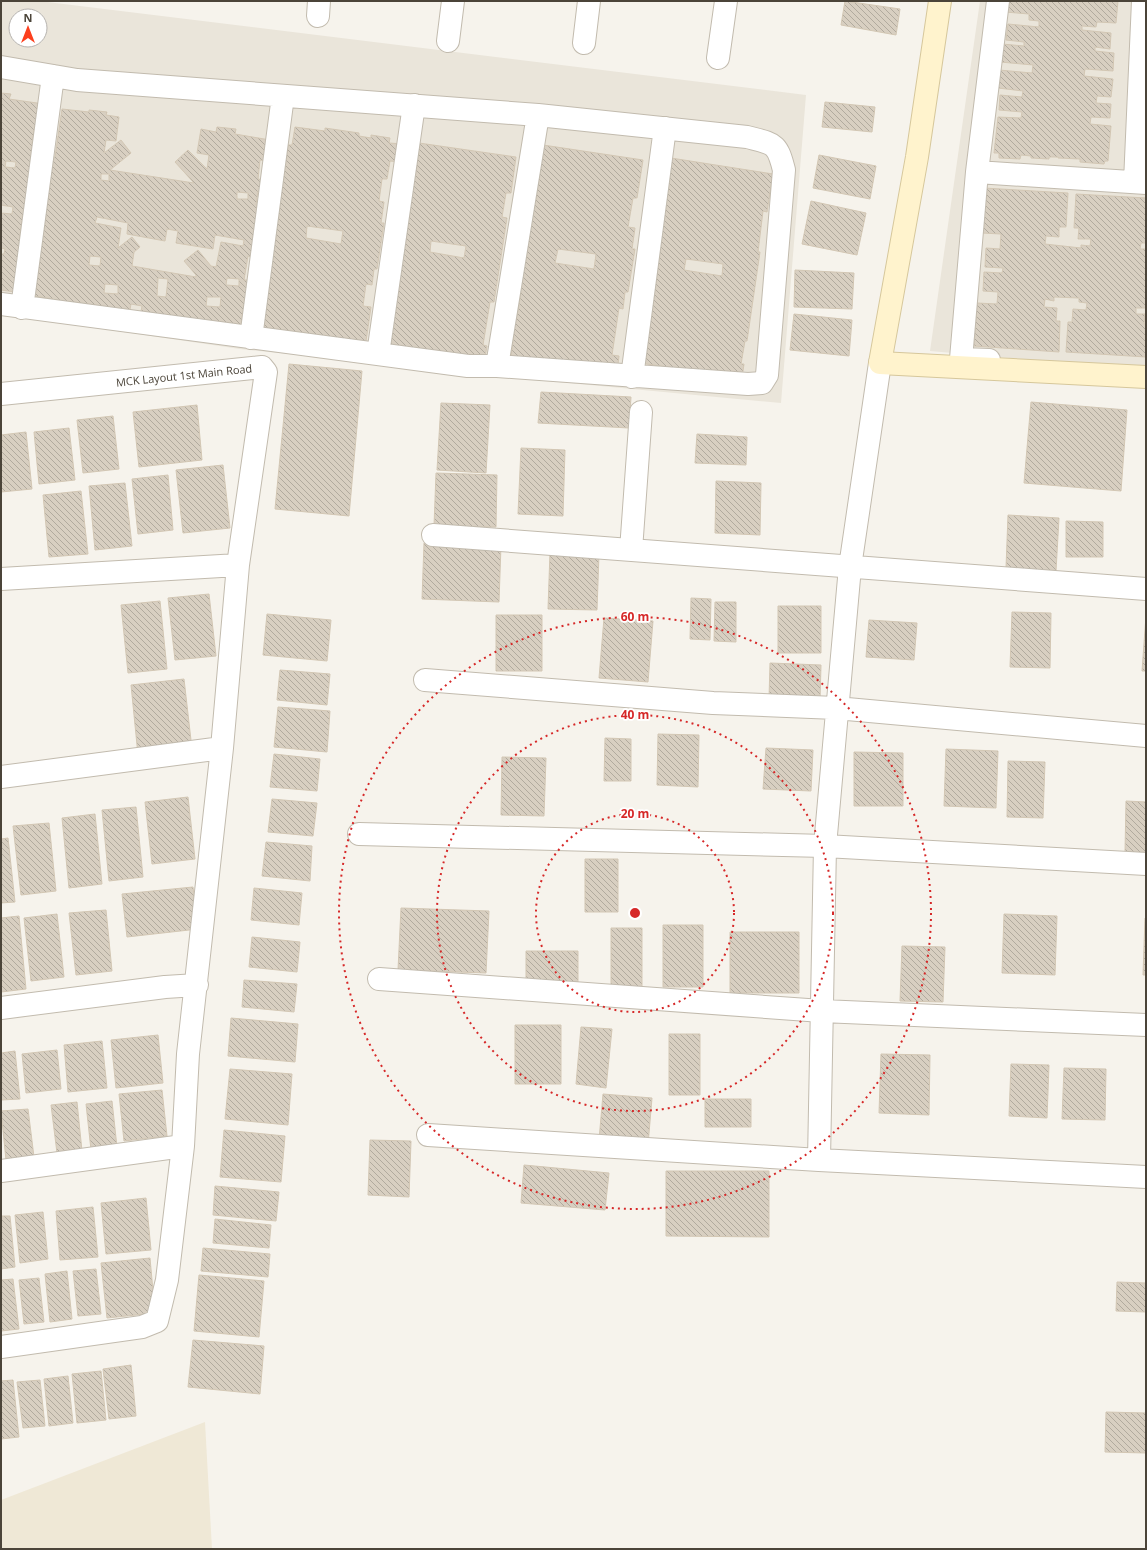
<svg xmlns="http://www.w3.org/2000/svg" width="1147" height="1550" font-family="'Open Sans',sans-serif">
  <defs>
    <pattern id="building-back-hatch" width="6" height="6" patternUnits="userSpaceOnUse"><rect width="6" height="6" fill="#d8cfc1"/><path d="M-1 5l2 2M0 0l6 6M5-1l2 2" fill="none" stroke="#b1aa9e"/></pattern>
  </defs>
  <rect width="100%" height="100%" fill="#f6f3ec"/>
  <path fill="#eae5da" fill-rule="evenodd" d="M 1,1 L 39,1 L 806,95 L 781,403 L 411,368 L 358,361 L 240,349 L 1,314 ZM 16,16 L 40,16 L 40,40 L 16,40 Z
    M 980,1 L 1146,1 L 1146,370 L 930,351 Z"/>
  <path fill="#efe8d6" d="M 205,1422 L 212,1549 L 1,1549 L 1,1500 Z"/>
  <path fill="url(#building-back-hatch)" stroke="#d3c7b4" fill-rule="evenodd" d="M 845,1 L 900,9 L 896,35 L 841,25 Z
    M 1006,1 L 1118,1 L 1116,23 L 1097,22 L 1096,27 L 1082,26 L 1082,30 L 1111,33 L 1110,49 L 1095,47 L 1095,51 L 1114,53 L 1113,71 L 1085,69 L 1084,76 L 1113,79 L 1111,97 L 1097,96 L 1096,103 L 1111,104 L 1110,118 L 1091,117 L 1090,124 L 1111,126 L 1108,161 L 1105,161 L 1104,164 L 1080,162 L 1080,159 L 1058,158 L 1058,157 L 1049,157 L 1049,159 L 1031,158 L 1031,156 L 1021,155 L 1020,159 L 999,158 L 999,153 L 994,153 L 998,117 L 1021,118 L 1022,112 L 999,110 L 1000,95 L 1022,97 L 1023,91 L 998,88 L 999,70 L 1032,73 L 1033,65 L 1000,62 L 1002,44 L 1024,46 L 1024,42 L 1006,40 L 1008,24 L 1039,27 L 1039,21 L 1029,20 L 1029,14 L 1005,12 Z
    M 1,93 L 11,94 L 9,99 L 44,104 L 41,126 L 35,125 L 32,144 L 38,145 L 27,221 L 22,221 L 19,244 L 23,245 L 15,292 L 1,290 L 1,254 L 4,254 L 5,249 L 1,248 L 1,213 L 12,214 L 13,207 L 1,205 ZM 6,161 L 16,162 L 15,168 L 5,167 Z
    M 825,102 L 875,107 L 872,132 L 822,127 Z
    M 62,109 L 89,112 L 89,110 L 107,112 L 106,115 L 119,117 L 116,141 L 106,140 L 104,153 L 121,140 L 131,153 L 110,170 L 194,183 L 175,162 L 188,150 L 207,169 L 209,155 L 197,153 L 201,129 L 216,132 L 217,127 L 236,129 L 235,134 L 270,140 L 267,161 L 260,160 L 258,179 L 263,180 L 262,191 L 258,191 L 256,205 L 260,205 L 252,257 L 248,256 L 244,280 L 248,280 L 241,327 L 140,317 L 142,306 L 131,304 L 129,315 L 107,307 L 74,302 L 73,308 L 52,305 L 53,299 L 34,296 L 45,222 L 38,222 L 48,156 L 55,157 ZM 101,174 L 109,174 L 109,181 L 101,180 ZM 237,192 L 248,193 L 248,199 L 237,199 ZM 97,217 L 128,223 L 127,234 L 165,241 L 167,229 L 178,231 L 176,243 L 213,249 L 215,235 L 244,240 L 243,246 L 221,242 L 216,267 L 211,266 L 198,250 L 184,261 L 196,275 L 196,277 L 132,266 L 134,252 L 140,247 L 132,237 L 118,248 L 121,228 L 95,223 ZM 90,256 L 101,257 L 100,266 L 89,265 ZM 158,278 L 168,279 L 166,297 L 157,296 ZM 227,278 L 239,279 L 239,286 L 226,285 ZM 105,284 L 118,285 L 118,294 L 104,293 ZM 207,297 L 221,297 L 220,307 L 206,306 Z
    M 295,127 L 325,131 L 325,128 L 359,133 L 359,136 L 371,138 L 371,135 L 390,138 L 389,143 L 403,144 L 400,162 L 390,161 L 387,179 L 382,179 L 379,201 L 384,202 L 381,223 L 384,223 L 377,269 L 374,269 L 372,285 L 366,284 L 363,306 L 371,307 L 365,348 L 260,332 L 288,145 L 292,145 ZM 307,226 L 343,231 L 341,244 L 306,238 Z
    M 419,143 L 516,157 L 511,193 L 506,193 L 502,217 L 507,218 L 494,302 L 490,302 L 483,345 L 487,346 L 484,363 L 389,349 ZM 431,241 L 466,246 L 464,258 L 430,252 Z
    M 543,145 L 643,160 L 637,198 L 633,198 L 628,227 L 635,228 L 632,249 L 635,249 L 628,292 L 625,292 L 623,309 L 619,308 L 612,355 L 619,356 L 617,373 L 511,357 L 516,315 L 517,316 L 521,292 L 516,291 ZM 558,249 L 596,254 L 594,269 L 555,263 Z
    M 819,155 L 876,166 L 870,199 L 813,188 Z
    M 671,158 L 773,174 L 767,212 L 763,211 L 758,252 L 760,252 L 747,341 L 745,341 L 741,364 L 744,364 L 742,378 L 640,363 ZM 686,259 L 723,264 L 722,276 L 684,270 Z
    M 984,188 L 1068,193 L 1066,227 L 1059,227 L 1059,237 L 1046,236 L 1045,244 L 1081,248 L 1081,245 L 1090,246 L 1091,239 L 1078,239 L 1079,228 L 1074,228 L 1076,194 L 1146,198 L 1146,243 L 1141,243 L 1140,249 L 1146,249 L 1146,308 L 1136,308 L 1136,314 L 1145,314 L 1144,324 L 1146,324 L 1146,357 L 1066,352 L 1068,322 L 1072,322 L 1073,309 L 1086,310 L 1087,303 L 1079,302 L 1079,298 L 1054,297 L 1054,301 L 1045,299 L 1044,307 L 1057,308 L 1056,321 L 1060,321 L 1059,352 L 974,346 L 977,303 L 997,304 L 998,292 L 983,291 L 984,272 L 1002,273 L 1003,268 L 985,267 L 986,248 L 1000,249 L 1001,234 L 982,233 Z
    M 811,201 L 866,213 L 857,255 L 802,244 Z
    M 795,270 L 854,273 L 852,309 L 794,307 Z
    M 794,314 L 852,320 L 849,356 L 790,350 Z
    M 289,364 L 362,371 L 349,516 L 275,509 Z
    M 541,392 L 631,397 L 629,428 L 538,423 Z
    M 1031,402 L 1127,410 L 1121,491 L 1024,483 Z
    M 441,403 L 490,405 L 486,473 L 437,470 Z
    M 197,405 L 202,460 L 139,467 L 133,412 Z
    M 113,416 L 119,469 L 83,473 L 77,420 Z
    M 69,428 L 75,480 L 39,484 L 34,432 Z
    M 26,432 L 32,489 L 1,492 L 1,435 Z
    M 697,434 L 747,437 L 746,465 L 695,463 Z
    M 521,448 L 565,450 L 563,516 L 518,514 Z
    M 223,465 L 230,528 L 183,533 L 176,470 Z
    M 436,473 L 497,475 L 496,527 L 434,526 Z
    M 168,475 L 173,530 L 138,534 L 132,479 Z
    M 716,481 L 761,483 L 760,535 L 715,533 Z
    M 125,483 L 132,546 L 95,550 L 89,486 Z
    M 81,491 L 88,554 L 49,557 L 43,495 Z
    M 1008,515 L 1059,518 L 1056,571 L 1006,568 Z
    M 1066,521 L 1103,522 L 1103,557 L 1066,557 Z
    M 424,543 L 501,545 L 499,602 L 422,599 Z
    M 550,552 L 599,554 L 597,610 L 548,609 Z
    M 209,594 L 216,656 L 175,660 L 168,598 Z
    M 691,598 L 711,599 L 710,640 L 690,639 Z
    M 160,601 L 167,669 L 128,673 L 121,605 Z
    M 715,602 L 736,602 L 736,642 L 714,641 Z
    M 778,606 L 821,606 L 821,653 L 778,653 Z
    M 1012,612 L 1051,613 L 1050,668 L 1010,667 Z
    M 267,614 L 331,620 L 327,661 L 263,655 Z
    M 496,615 L 542,615 L 542,671 L 496,671 Z
    M 1146,616 L 1146,671 L 1142,671 Z
    M 604,618 L 653,621 L 648,682 L 599,678 Z
    M 869,620 L 917,623 L 914,660 L 866,657 Z
    M 770,663 L 821,665 L 820,701 L 769,699 Z
    M 280,670 L 330,674 L 327,705 L 277,700 Z
    M 184,679 L 192,749 L 138,755 L 131,685 Z
    M 278,707 L 330,711 L 327,752 L 274,747 Z
    M 658,734 L 699,735 L 698,787 L 657,785 Z
    M 605,738 L 631,739 L 631,781 L 604,781 Z
    M 766,748 L 813,750 L 811,791 L 763,789 Z
    M 946,749 L 998,751 L 996,808 L 944,806 Z
    M 854,752 L 903,753 L 903,806 L 854,806 Z
    M 274,754 L 320,759 L 317,791 L 270,787 Z
    M 502,757 L 546,758 L 544,816 L 501,815 Z
    M 1008,761 L 1045,762 L 1043,818 L 1007,817 Z
    M 188,797 L 195,859 L 152,864 L 145,802 Z
    M 272,799 L 317,803 L 313,836 L 268,832 Z
    M 1126,801 L 1146,802 L 1146,853 L 1125,852 Z
    M 136,807 L 143,877 L 109,881 L 102,810 Z
    M 95,814 L 102,884 L 69,888 L 62,818 Z
    M 49,823 L 56,891 L 21,895 L 13,826 Z
    M 8,838 L 15,902 L 1,903 L 1,839 Z
    M 266,842 L 312,846 L 310,881 L 262,876 Z
    M 585,859 L 618,859 L 618,912 L 585,912 Z
    M 193,887 L 198,929 L 127,937 L 122,894 Z
    M 254,888 L 302,893 L 299,925 L 251,920 Z
    M 401,908 L 489,911 L 486,973 L 398,970 Z
    M 106,910 L 112,971 L 76,975 L 69,913 Z
    M 57,914 L 64,977 L 31,981 L 24,918 Z
    M 1004,914 L 1057,916 L 1055,975 L 1002,973 Z
    M 19,916 L 26,989 L 1,992 L 1,918 Z
    M 1145,918 L 1146,918 L 1146,975 L 1143,975 Z
    M 663,925 L 703,925 L 703,987 L 663,987 Z
    M 611,928 L 642,928 L 642,987 L 611,987 Z
    M 730,932 L 799,932 L 799,993 L 730,993 Z
    M 252,937 L 300,942 L 297,972 L 249,967 Z
    M 902,946 L 945,947 L 943,1002 L 900,1001 Z
    M 526,951 L 578,951 L 578,984 L 526,984 Z
    M 244,980 L 297,984 L 294,1012 L 242,1007 Z
    M 231,1018 L 298,1024 L 295,1062 L 228,1056 Z
    M 515,1025 L 561,1025 L 561,1084 L 515,1084 Z
    M 581,1027 L 612,1029 L 606,1088 L 576,1084 Z
    M 669,1034 L 700,1034 L 700,1095 L 669,1095 Z
    M 158,1035 L 163,1083 L 116,1088 L 111,1040 Z
    M 102,1041 L 107,1088 L 68,1092 L 64,1045 Z
    M 57,1050 L 61,1089 L 26,1093 L 22,1054 Z
    M 15,1051 L 20,1099 L 1,1100 L 1,1053 Z
    M 881,1054 L 930,1055 L 929,1115 L 879,1113 Z
    M 1011,1064 L 1049,1065 L 1047,1118 L 1009,1116 Z
    M 1064,1068 L 1106,1069 L 1105,1120 L 1062,1119 Z
    M 230,1069 L 292,1074 L 288,1125 L 225,1119 Z
    M 162,1090 L 167,1136 L 124,1141 L 119,1094 Z
    M 603,1094 L 652,1098 L 648,1145 L 599,1140 Z
    M 705,1099 L 751,1099 L 751,1127 L 705,1127 Z
    M 112,1101 L 117,1147 L 91,1150 L 86,1104 Z
    M 77,1102 L 82,1151 L 57,1153 L 51,1105 Z
    M 28,1109 L 34,1157 L 6,1160 L 1,1111 Z
    M 224,1130 L 285,1136 L 281,1182 L 220,1177 Z
    M 370,1140 L 411,1141 L 409,1197 L 368,1195 Z
    M 524,1165 L 609,1173 L 605,1210 L 521,1203 Z
    M 666,1171 L 769,1171 L 769,1237 L 666,1236 Z
    M 215,1186 L 279,1192 L 276,1221 L 213,1215 Z
    M 146,1198 L 151,1250 L 106,1254 L 101,1203 Z
    M 93,1207 L 98,1257 L 60,1260 L 56,1211 Z
    M 43,1212 L 48,1259 L 20,1263 L 15,1215 Z
    M 1,1216 L 10,1216 L 15,1267 L 1,1269 Z
    M 215,1219 L 271,1225 L 269,1248 L 213,1243 Z
    M 203,1248 L 270,1254 L 268,1277 L 201,1271 Z
    M 150,1258 L 155,1313 L 107,1318 L 101,1263 Z
    M 96,1269 L 101,1314 L 78,1316 L 73,1271 Z
    M 67,1271 L 72,1319 L 50,1322 L 45,1274 Z
    M 199,1275 L 264,1281 L 259,1337 L 194,1331 Z
    M 39,1278 L 44,1322 L 24,1324 L 19,1280 Z
    M 13,1279 L 19,1329 L 1,1331 L 1,1280 Z
    M 1117,1282 L 1146,1283 L 1146,1312 L 1116,1311 Z
    M 193,1340 L 264,1346 L 260,1394 L 188,1387 Z
    M 131,1365 L 136,1416 L 109,1419 L 103,1369 Z
    M 101,1371 L 106,1420 L 77,1423 L 72,1374 Z
    M 68,1376 L 73,1423 L 49,1426 L 44,1379 Z
    M 13,1380 L 19,1437 L 1,1439 L 1,1381 Z
    M 40,1380 L 45,1426 L 23,1428 L 17,1382 Z
    M 1106,1412 L 1146,1413 L 1146,1453 L 1105,1452 Z"/>
  <g fill="none" stroke-linecap="round" stroke-linejoin="round">
    <g stroke="#c2bbae" stroke-width="24">
      <path id="street" d="M 318,16 L 319,1
        M 448,41 L 453,1
        M 584,43 L 589,1
        M 718,58 L 726,1
        M 1,67 L 77,80 L 538,115 L 747,137 C 774,144 777,142 784,170 L 767,375 L 762,383 L 748,384 L 497,366 L 468,366 L 1,304
        M 977,172 L 998,1
        M 1135,182 L 1143,1
        M 22,308 L 53,76
        M 251,338 L 283,96
        M 378,354 L 414,105
        M 989,360 L 961,359 L 977,172 L 1146,183
        M 497,366 L 538,115
        M 632,377 L 665,128
        M 1,394 L 262,367 L 266,372 L 238,565
        M 433,535 L 1146,589
        M 631,550 L 641,412
        M 1,579 L 238,565 L 222,748 L 188,1054 L 183,1146 L 1,1171
        M 425,680 L 713,703 L 836,708 L 1146,736
        M 1,777 L 222,748
        M 359,834 L 825,846 L 1146,864
        M 379,979 L 822,1011 L 1146,1025
        M 1,1008 L 165,987 L 197,985
        M 428,1135 L 819,1160 L 1146,1177
        M 819,1160 L 825,846 L 850,567 L 880,363
        M 1,1347 L 142,1327 L 157,1321 L 167,1280 L 183,1146"/>
    </g>
    <g stroke="#d6c79b" stroke-width="24">
      <path id="secondary" d="M 940,1 L 917,157 L 880,363 L 1146,377"/>
    </g>
    <use href="#street" stroke="#fff" stroke-width="22"/>
    <use href="#secondary" stroke="#fff3cd" stroke-width="22"/>
  </g>
  <g fill="none" stroke="#d62828" stroke-width="2" stroke-dasharray="2 4">
    <circle cx="635" cy="913" r="99"/>
    <circle cx="635" cy="913" r="198"/>
    <circle cx="635" cy="913" r="296"/>
  </g>
  <g text-anchor="middle" dominant-baseline="central" stroke-width="3.5" stroke-linejoin="round" paint-order="stroke">
    <g font-size="11" fill="#4b4439" stroke="#fff">
      <text transform="translate(184 375) rotate(-6)">MCK Layout 1st Main Road</text>
    </g>
  </g>
  <circle cx="635" cy="913" r="6" fill="#d62828" stroke="#fff" stroke-width="2"/>
  <g font-size="12" text-anchor="middle" font-weight="bold" fill="#d62828" stroke="#fff" stroke-width="3.5" stroke-linejoin="round" paint-order="stroke">
    <text x="635" y="621">60 m</text>
    <text x="635" y="719">40 m</text>
    <text x="635" y="818">20 m</text>
  </g>
  <rect width="1147" height="1550" fill="none" stroke="#4b4439" stroke-width="4"/>
  <g transform="translate(28 28)"><circle r="19" fill="#ffffff" stroke="#b7b4b0"/>
  <path d="M0-3L7 15L0 10L-7 15Z" fill="#fc3f1d"/>
  <text y="-6" font-size="11" font-weight="bold" text-anchor="middle" fill="#4b4439">N</text>
  </g>
</svg>
